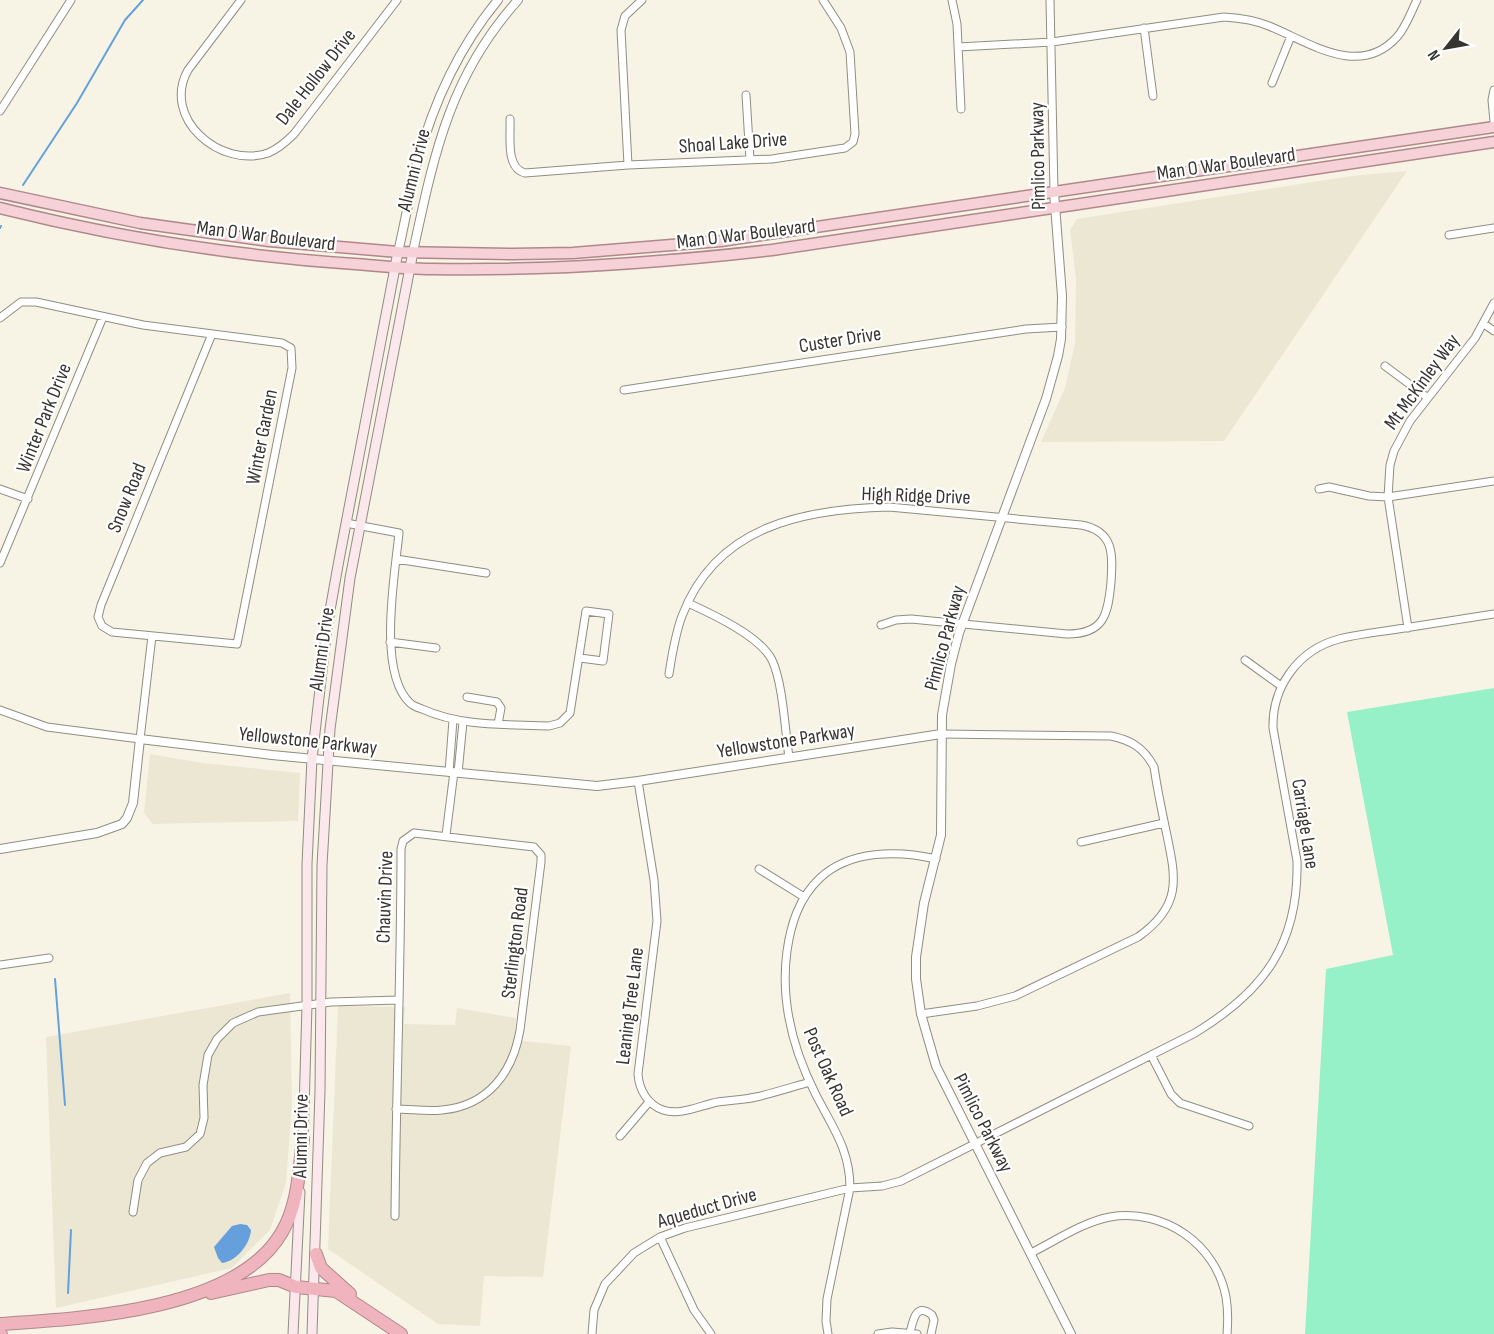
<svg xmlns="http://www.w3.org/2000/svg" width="1494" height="1334" font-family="'Sofia Sans Condensed',sans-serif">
  <rect width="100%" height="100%" fill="#f7f4e6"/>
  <path fill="#ece7d3" d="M 1407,171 L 1224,441 L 1041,442 L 1065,388 L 1075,343 L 1076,279 L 1070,230 L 1077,219 L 1351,176 Z
    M 150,754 L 203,763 L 300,773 L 298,821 L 153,824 L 144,813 Z
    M 290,993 L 292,1102 L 286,1183 L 270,1230 L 232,1268 L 56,1308 L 46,1037 Z
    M 338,1006 L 405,1007 L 404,1024 L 455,1025 L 457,1008 L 516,1018 L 514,1040 L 571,1046 L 543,1277 L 484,1276 L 480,1326 L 438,1324 L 328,1249 Z"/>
  <path fill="#97f1c8" d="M 1494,688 L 1494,1334 L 1305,1334 L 1326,969 L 1393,955 L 1347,712 Z"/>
  <path fill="#65a0dd" d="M 240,1224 L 247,1225 L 251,1230 C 250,1244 237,1261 222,1263 L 218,1258 L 214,1247 L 232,1226 Z"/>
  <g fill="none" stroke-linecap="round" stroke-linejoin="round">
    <path stroke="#65a0dd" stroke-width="2" d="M 23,185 L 77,103 L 125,20 L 143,0
      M 0,228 L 1,226
      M 55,979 L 65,1105
      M 68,1293 L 71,1230"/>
    <g stroke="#908d81" stroke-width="9">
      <path id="minor" d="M 241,0 L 188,70 C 161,118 220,169 268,153 C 278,149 286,142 294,134 L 397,0
        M 952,0 L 957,24 L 961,109
        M 1050,0 L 1054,192
        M 1144,28 L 1153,96
        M 958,47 L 1052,42 L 1224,17 C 1239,18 1255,20 1269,26 C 1309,42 1359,79 1397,37 C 1406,27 1411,12 1417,0
        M 1272,83 L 1291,36
        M 1494,90 L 1492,100 L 1494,122
        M 746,95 L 750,160
        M 0,111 L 71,0
        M 510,119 C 511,135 505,168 525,173 L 628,165 L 772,159 L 845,148 L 853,142 L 855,134 L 850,52 L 841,28 L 823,0
        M 628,165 L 621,30 L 625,16 L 642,0
        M 1449,235 L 1494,228
        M 0,318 L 21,302 L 36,302 L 143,325 L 282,343 L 291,348 L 292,368 L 237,644 L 112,632 L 102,626 L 98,617 L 101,605 L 212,334
        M 1484,324 L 1494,331
        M 1385,366 L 1428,398
        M 624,390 L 1026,329 L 1062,327
        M 0,489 L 28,499
        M 1319,489 L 1329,487 L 1369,496 L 1388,497 L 1494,481
        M 346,523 L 399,533 C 395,574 377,672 410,703 C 413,706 419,708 422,709 C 462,727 507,724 549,726 L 560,723 L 570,713 L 586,611 L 609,614 L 603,661 L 580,658
        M 396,559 L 486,573
        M 0,563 L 103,317
        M 688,603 C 712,614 760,636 772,660 C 783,683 785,731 789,757
        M 1408,628 L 1388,497 L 1390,465 L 1394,451 L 1410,421 L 1475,338 L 1494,303
        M 390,642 L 436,648
        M 1245,660 L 1281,686
        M 669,674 C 672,654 675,635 682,616 C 716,526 803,509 889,507 L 1081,525 C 1114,531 1113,554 1111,582 C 1108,615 1104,634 1067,634 L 911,619 L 896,620 L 881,625
        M 467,697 L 497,702 L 501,708 L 498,724
        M 0,710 L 47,727 L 140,739 L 152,636
        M 449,772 L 453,720
        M 458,773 L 463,722
        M 638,781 L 654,880 L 657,921 L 638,1074 C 639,1090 648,1105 663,1110 C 681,1116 701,1105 718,1102 C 731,1100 743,1100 756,1097 C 774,1093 792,1087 810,1082
        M 446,835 L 454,772
        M 1081,842 L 1164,823
        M 759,869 L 804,897
        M 0,965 L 49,958
        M 921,1014 L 977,1006 L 1015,996 L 1138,937 C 1185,904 1175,875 1165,826 C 1161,807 1157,787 1154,767 C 1144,748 1131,740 1111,736 L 941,734
        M 1151,1055 L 1171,1094 L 1180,1103 L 1249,1126
        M 620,1136 L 649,1102
        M 133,1212 L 138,1180 L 147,1163 L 160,1153 L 186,1147 L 200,1134 L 204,1118 L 203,1085 L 208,1055 L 217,1039 L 233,1023 L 258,1012 L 331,1002 L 398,1000
        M 395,1216 C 396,1093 401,971 401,849 L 403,841 L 414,833 L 534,847 L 541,855 L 541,862 L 520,1030 C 513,1072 488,1106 442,1110 C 427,1112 411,1109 396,1109
        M 660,1237 L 694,1310 L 711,1334
        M 1031,1253 C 1055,1241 1083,1222 1110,1217 C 1164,1208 1216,1244 1226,1297 C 1228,1309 1228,1322 1227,1334
        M 910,1333 C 913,1320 916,1302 932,1315 L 934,1320 L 931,1334
        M 592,1334 L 594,1310 L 605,1284 L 634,1253 L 660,1237 L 685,1228 L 850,1188 L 882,1186 L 901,1181 L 1195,1033 C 1264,991 1299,944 1297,861 L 1273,728 C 1272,687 1298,650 1339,639 C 1358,634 1379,632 1398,629 C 1430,624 1462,619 1494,614
        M 828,1334 L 826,1321 L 827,1299 L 850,1188 C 850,1150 833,1128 816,1095 C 793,1050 780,1003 787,951 C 791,923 799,898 820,878 C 850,850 898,850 936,859
        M 878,1334 L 892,1332 L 917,1334"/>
    </g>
    <g stroke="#908d81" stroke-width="10">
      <path id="tertiary" d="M 1054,192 L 1062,296 L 1061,339 L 1058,356 L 1046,399 L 959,633 L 951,664 L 942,715 L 941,835 L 924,903 L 916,957 L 916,979 L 921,1014 L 936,1066 L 1071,1334
        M 398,252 C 405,223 410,192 417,163 C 433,104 459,47 498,0
        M 413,252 C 434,155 449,77 518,0
        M 0,849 L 97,833 L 122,824 L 127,818 L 133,803 L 140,739 L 272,755 L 597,786 L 638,781 L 941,734"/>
    </g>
    <g stroke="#908d81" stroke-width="11">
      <path id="secondary" d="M 303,1145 L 307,1005 L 307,864 L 312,759 L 327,627 L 339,560 L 398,252
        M 293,1334 L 300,1192
        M 312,1334 L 320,1091 L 322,865 L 330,729 L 350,578 L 413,252"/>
    </g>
    <g stroke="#af888c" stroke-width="13">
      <path id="primary" d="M 0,193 L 140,223 L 269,241 L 398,252 L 513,254 L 573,253 L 721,241 L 1494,127
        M 0,208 C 116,237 235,256 355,264 C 380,266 406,269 432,269 C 546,271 659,263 772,250 L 1494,142"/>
    </g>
    <g stroke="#af888c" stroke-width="14">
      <path id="motorway" d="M 316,1254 L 321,1268 L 350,1294
        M 211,1293 L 269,1280 L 279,1280 L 296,1287 L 336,1291 L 401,1334
        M 0,1324 C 80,1319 237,1311 282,1232 C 298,1205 299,1171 303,1139
        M 0,1334 L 1,1334"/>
    </g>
    <use href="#minor" stroke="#fff" stroke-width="7"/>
    <use href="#tertiary" stroke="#fff" stroke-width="8"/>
    <use href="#secondary" stroke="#fae8ec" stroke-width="9"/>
    <use href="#primary" stroke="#f6d2d8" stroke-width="10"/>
    <use href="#motorway" stroke="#f0b4be" stroke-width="12"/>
  </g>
  <g text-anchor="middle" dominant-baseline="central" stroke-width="4.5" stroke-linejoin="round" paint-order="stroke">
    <g font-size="20" fill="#373530" stroke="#fff">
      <text transform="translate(316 77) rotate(-52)">Dale Hollow Drive</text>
      <text transform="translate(733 143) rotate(-4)">Shoal Lake Drive</text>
      <text transform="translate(1038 156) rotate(-91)">Pimlico Parkway</text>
      <text transform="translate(1226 164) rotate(-8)">Man O War Boulevard</text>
      <text transform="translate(414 170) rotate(-76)">Alumni Drive</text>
      <text transform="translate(746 234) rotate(-7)">Man O War Boulevard</text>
      <text transform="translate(266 236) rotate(7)">Man O War Boulevard</text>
      <text transform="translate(840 340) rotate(-9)">Custer Drive</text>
      <text transform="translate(1422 382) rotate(-54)">Mt McKinley Way</text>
      <text transform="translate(44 418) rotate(-68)">Winter Park Drive</text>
      <text transform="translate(262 437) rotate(-79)">Winter Garden</text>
      <text transform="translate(916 496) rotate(2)">High Ridge Drive</text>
      <text transform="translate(127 498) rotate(-68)">Snow Road</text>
      <text transform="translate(945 638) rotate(-75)">Pimlico Parkway</text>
      <text transform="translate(322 649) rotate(-82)">Alumni Drive</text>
      <text transform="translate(308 741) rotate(6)">Yellowstone Parkway</text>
      <text transform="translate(786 741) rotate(-9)">Yellowstone Parkway</text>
      <text transform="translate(1305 824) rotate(81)">Carriage Lane</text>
      <text transform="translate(385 897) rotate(-88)">Chauvin Drive</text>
      <text transform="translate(515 943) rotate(-83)">Sterlington Road</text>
      <text transform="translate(630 1006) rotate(-83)">Leaning Tree Lane</text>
      <text transform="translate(828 1072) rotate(66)">Post Oak Road</text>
      <text transform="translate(983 1123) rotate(63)">Pimlico Parkway</text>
      <text transform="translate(301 1136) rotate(-89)">Alumni Drive</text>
      <text transform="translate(707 1208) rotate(-16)">Aqueduct Drive</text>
    </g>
  </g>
  <g transform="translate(1446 48) rotate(239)" stroke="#ffffff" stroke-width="4.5" paint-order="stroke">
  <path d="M0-4.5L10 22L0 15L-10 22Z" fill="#373530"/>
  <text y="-9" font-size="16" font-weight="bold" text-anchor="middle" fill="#373530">N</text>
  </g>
</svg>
